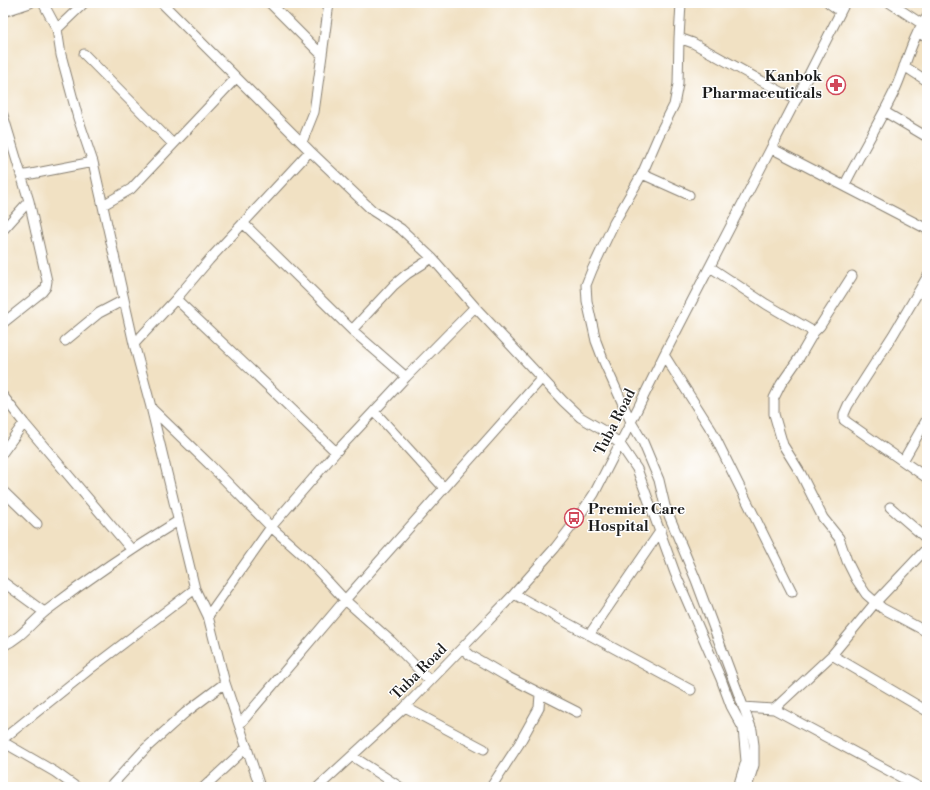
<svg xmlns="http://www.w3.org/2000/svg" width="930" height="790" font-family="'Libre Bodoni',serif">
  <rect width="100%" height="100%" fill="#fff"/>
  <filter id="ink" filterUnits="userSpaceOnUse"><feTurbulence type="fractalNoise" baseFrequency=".025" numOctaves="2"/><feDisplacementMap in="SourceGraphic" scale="8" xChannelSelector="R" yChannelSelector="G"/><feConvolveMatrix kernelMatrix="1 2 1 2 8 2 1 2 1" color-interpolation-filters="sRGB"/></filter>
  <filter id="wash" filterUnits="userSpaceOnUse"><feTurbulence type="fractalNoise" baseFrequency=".012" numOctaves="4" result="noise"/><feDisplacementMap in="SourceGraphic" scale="16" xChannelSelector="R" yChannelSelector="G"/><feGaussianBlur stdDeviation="0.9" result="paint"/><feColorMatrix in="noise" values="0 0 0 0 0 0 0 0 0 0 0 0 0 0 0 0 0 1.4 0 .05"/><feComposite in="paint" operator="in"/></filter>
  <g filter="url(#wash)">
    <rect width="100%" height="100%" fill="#f1e1c3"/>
  </g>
  <g filter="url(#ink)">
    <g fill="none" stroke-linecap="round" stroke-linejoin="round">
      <g stroke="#867e70" stroke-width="11">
        <path id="minor" d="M 43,3 L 57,29 L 61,55 L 78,118 L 93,162 L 134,344 L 151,407 L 195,589 L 208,616 L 225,683 L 260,787
          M 162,3 L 310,151 L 373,211 L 401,229 L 432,258 L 475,307 L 563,401 L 580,417 L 604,431 L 620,444 L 637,469 L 675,573 L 721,679 L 731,706 L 743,728 L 746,761 L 738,787
          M 270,3 L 322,55 L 314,112 L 302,142
          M 681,3 L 679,38 L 678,84 L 674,105 L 659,135 L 642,174 L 614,223 L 592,270 L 586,285 L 587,301 L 596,341 L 604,362 L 631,422 L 643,442 L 659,480 L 665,506 L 696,580 L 752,730 L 754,745 L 754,765 L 747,787
          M 829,3 L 840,11
          M 890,3 L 922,24
          M 3,12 L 30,3
          M 57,29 L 84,3
          M 918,32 L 927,38
          M 679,38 L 693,43 L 796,100
          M 84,54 L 173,144
          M 322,55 L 329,3
          M 904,66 L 927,81
          M 885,112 L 927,137
          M 3,115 L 29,201 L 47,281 L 46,287 L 42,292 L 3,323
          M 771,148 L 927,229
          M 642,174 L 689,195
          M 21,176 L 93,162
          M 844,186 C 860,154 879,123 895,90 C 906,66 911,39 927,17
          M 103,205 L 131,189 L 236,78
          M 243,223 L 352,330 L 406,377
          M 3,230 L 29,201
          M 710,267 L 766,304 L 814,332 L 799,358 L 781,384 L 774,398 L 774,414 L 783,445 L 801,474 L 823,518 L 839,538 L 847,561 L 856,579 L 866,594 L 882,608 L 927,632
          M 927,277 L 893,335 L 848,405 L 844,414 L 844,420 L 927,478
          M 176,299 L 270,388 L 336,452
          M 352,330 L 394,285 L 407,274 L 432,258
          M 814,332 L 820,326 L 852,276
          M 65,341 L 99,313 L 124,300
          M 134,344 L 176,299 L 209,260 L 310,151
          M 664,355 L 712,431 L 792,592
          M 3,396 L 24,423 L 131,549
          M 151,408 L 209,464 L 271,527 L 307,559 L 345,600 L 391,641 L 430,681
          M 374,411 L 444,488
          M 3,452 L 24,423
          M 903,461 L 927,419
          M 3,491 L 37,524
          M 890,507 L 927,539
          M 3,582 L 44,612
          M 514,594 L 691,690
          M 208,616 L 271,527 L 336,452 L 406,377 L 475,307
          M 589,635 L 661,530
          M 3,646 C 21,638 31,623 46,611 C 88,579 132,549 178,521
          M 462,648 L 470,655 L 506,676 L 577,712
          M 832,655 L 927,711
          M 405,707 L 484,749
          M 743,707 L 774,709 L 919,787
          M 774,709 L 832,655 L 875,603 L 927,548
          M 240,724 L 345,600 L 542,378
          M 3,739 L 90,669 L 195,589
          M 3,742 L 55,772 L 76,787
          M 352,756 L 400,787
          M 110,787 L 145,749 L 185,713 L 225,683
          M 204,787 L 247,747
          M 318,787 L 405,707 L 462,648 L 514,594 L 555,548 L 575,522 L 594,494 L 631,422 L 664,355 L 796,100 L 845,3
          M 491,787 L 519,744 L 539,708 L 540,694"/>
      </g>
      <use href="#minor" stroke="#fff" stroke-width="9"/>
    </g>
  </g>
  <defs>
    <g id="pharmacy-ring" transform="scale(1)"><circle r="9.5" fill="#fff" stroke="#d1495b" stroke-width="1.5"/><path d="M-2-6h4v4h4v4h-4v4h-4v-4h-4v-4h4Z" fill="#d1495b"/></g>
    <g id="bus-ring" transform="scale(1)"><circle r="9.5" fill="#fff" stroke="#d1495b" stroke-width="1.5"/><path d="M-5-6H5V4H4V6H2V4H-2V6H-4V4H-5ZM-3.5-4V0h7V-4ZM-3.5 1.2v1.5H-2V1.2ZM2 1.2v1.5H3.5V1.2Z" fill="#d1495b"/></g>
  </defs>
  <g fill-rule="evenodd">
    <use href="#pharmacy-ring" x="836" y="85"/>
    <use href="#bus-ring" x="574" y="518"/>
  </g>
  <g text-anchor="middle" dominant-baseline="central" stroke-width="3" stroke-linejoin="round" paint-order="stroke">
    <g font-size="15" font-weight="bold" fill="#1c1c1c" stroke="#fff" text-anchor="end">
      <text x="822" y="76">Kanbok<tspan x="822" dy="17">Pharmaceuticals</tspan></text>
      <text x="588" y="509" text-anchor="start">Premier Care<tspan x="588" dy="17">Hospital</tspan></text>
    </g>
    <g font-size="15" fill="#1c1c1c" stroke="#fff">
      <text transform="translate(615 422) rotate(-63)">Tuba Road</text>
      <text transform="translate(419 672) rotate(-45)">Tuba Road</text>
    </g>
  </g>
  <rect width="930" height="790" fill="none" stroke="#fff" stroke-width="16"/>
</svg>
